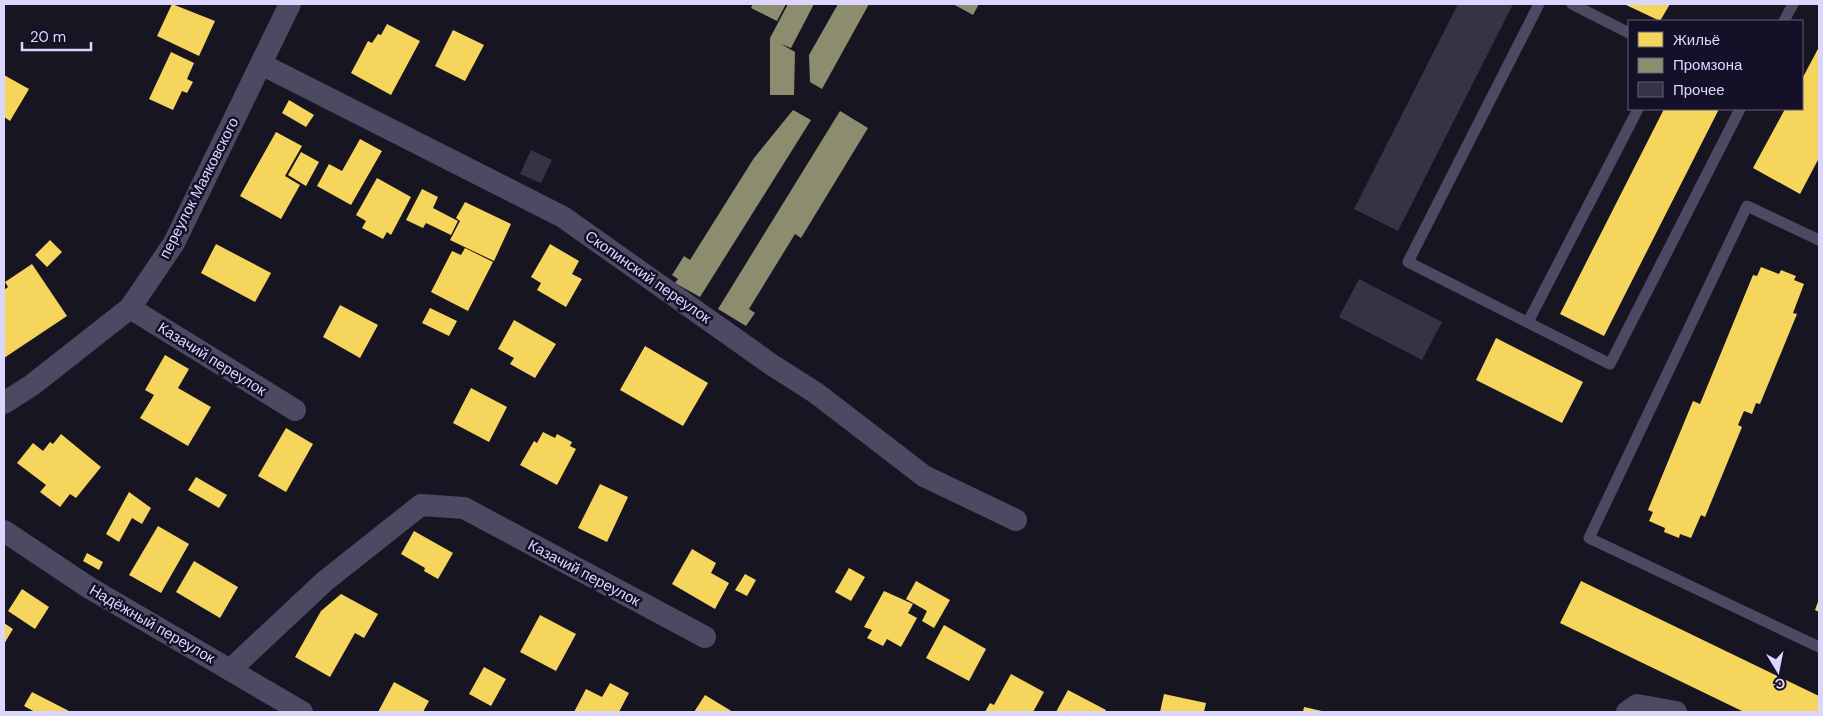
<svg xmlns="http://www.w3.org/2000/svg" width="1823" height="716" font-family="'DM Sans',sans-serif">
  <rect width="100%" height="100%" fill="#181522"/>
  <path fill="#f6d55c" d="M 172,4 L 215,21 L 199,56 L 157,36 Z
    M 1624,4 L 1670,4 L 1660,21 Z
    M 387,24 L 420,41 L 391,95 L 351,73 L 368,41 L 372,43 L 378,34 L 381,35 Z
    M 453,30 L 484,45 L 465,81 L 435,66 Z
    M 1819,47 L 1819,158 L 1800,194 L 1753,168 L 1785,109 L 1802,109 L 1802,79 Z
    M 171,52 L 194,63 L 187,79 L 193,82 L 187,93 L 182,91 L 173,110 L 149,99 Z
    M 4,75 L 29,89 L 10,121 L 4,117 Z
    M 289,100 L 314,115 L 306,127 L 282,113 Z
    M 1664,109 L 1719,109 L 1604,336 L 1560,314 Z
    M 276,132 L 302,146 L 285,176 L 300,185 L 281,219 L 240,196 Z
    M 360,139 L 382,151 L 351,205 L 317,186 L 329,164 L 342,171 Z
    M 301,152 L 319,162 L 306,186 L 288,175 Z
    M 377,178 L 411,197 L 391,235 L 387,232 L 383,239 L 362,228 L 366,221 L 356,215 Z
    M 422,189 L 438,197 L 433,208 L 458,221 L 451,235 L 426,223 L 423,228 L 406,220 Z
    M 465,202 L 511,224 L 494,261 L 450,240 L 460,221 L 456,218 Z
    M 50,240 L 62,252 L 47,267 L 35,255 Z
    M 216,244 L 271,273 L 255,302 L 201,273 Z
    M 550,244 L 579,261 L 572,274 L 582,279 L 566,307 L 537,290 L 541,283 L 531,277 Z
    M 465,248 L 493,262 L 468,311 L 431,292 L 452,251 L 461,255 Z
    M 32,264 L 67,316 L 4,358 L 4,290 L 8,287 L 5,282 Z
    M 1761,267 L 1779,274 L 1781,270 L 1796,276 L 1794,280 L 1804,284 L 1793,313 L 1797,314 L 1760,404 L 1756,403 L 1752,414 L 1744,411 L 1738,425 L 1742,427 L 1705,517 L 1701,515 L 1691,538 L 1680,534 L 1679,538 L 1664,532 L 1665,528 L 1649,521 L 1653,512 L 1648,510 L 1693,401 L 1700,404 L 1753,275 L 1757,276 Z
    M 340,305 L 378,325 L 360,358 L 323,337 Z
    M 430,308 L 457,321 L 449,336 L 422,323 Z
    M 514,320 L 556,344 L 535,378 L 510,364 L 514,358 L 498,349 Z
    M 1496,338 L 1583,382 L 1562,423 L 1476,380 Z
    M 645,346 L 708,383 L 683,426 L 620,390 Z
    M 165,355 L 189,369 L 178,388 L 211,407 L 188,446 L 140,418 L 154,395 L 145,390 Z
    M 471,388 L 507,407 L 489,442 L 453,423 Z
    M 286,428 L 313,444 L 286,492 L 258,476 Z
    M 543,432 L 555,438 L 557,434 L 572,442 L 570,446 L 576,449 L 557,485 L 520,465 L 534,441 L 537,443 Z
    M 61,434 L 101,467 L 76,498 L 70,494 L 60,507 L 40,492 L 46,485 L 17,463 L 33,443 L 43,451 L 50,442 L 53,444 Z
    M 196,477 L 227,495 L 219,508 L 188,490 Z
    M 600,484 L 628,497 L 607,542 L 578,528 Z
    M 129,492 L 151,508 L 142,524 L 132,518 L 119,542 L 106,534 Z
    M 158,526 L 189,544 L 161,593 L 129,575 Z
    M 414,531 L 453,553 L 438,579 L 424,571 L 425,568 L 401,554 Z
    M 692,549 L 716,563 L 711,573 L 729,583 L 715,609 L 672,584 Z
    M 87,553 L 103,562 L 99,570 L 83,561 Z
    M 194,561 L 238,587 L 220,618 L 176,592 Z
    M 849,568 L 865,577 L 851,601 L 835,592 Z
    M 745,574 L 756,580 L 747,596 L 735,590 Z
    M 916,581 L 950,600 L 934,628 L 922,621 L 927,611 L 906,599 Z
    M 1581,581 L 1819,696 L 1819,712 L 1744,712 L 1560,623 Z
    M 22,589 L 49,607 L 35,629 L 8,611 Z
    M 884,591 L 913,604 L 908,613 L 917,618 L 901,647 L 887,639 L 883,646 L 867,638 L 872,630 L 864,627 Z
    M 341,594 L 378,614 L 364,638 L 355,633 L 330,677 L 295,657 L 321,611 Z
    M 1819,599 L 1819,612 L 1815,610 Z
    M 540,615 L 576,634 L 556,671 L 520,652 Z
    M 4,623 L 13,629 L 4,644 Z
    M 944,625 L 986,649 L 969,681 L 926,658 Z
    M 484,667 L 506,679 L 491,706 L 469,694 Z
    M 1011,674 L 1044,692 L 1033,712 L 985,712 L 990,703 L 994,705 Z
    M 394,682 L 429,701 L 423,712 L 378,712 Z
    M 610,683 L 629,693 L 619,712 L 574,712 L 586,689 L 602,697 Z
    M 1068,690 L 1106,710 L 1105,712 L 1056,712 Z
    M 32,692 L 69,711 L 68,712 L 35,712 L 24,706 Z
    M 1164,694 L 1206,703 L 1204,712 L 1160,712 Z
    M 705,695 L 733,712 L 694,712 Z
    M 1304,707 L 1322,711 L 1322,712 L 1303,712 Z"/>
  <path fill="#8c8c6e" d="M 753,4 L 786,4 L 777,21 L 751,8 Z
    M 788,4 L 814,4 L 791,48 L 781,44 L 795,52 L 794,95 L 770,95 L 770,38 Z
    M 838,4 L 869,4 L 822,89 L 810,82 L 809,55 Z
    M 953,4 L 979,4 L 973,15 Z
    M 793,110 L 811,120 L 700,297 L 675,283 L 678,279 L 672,275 L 684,256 L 690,260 L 754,158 Z
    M 840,111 L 868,128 L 801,238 L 795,234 L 749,309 L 755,313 L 746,326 L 718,309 Z"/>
  <path fill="#363344" d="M 1458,4 L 1513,4 L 1398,231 L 1354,209 Z
    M 531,150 L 552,160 L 541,183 L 520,174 Z
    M 1359,279 L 1442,322 L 1422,360 L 1339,317 Z"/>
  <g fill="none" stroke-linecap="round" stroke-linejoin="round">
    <path stroke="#4b4a62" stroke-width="11" d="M 1539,4 L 1408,262 L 1610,364 L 1740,109
      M 1572,4 L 1629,33
      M 1784,21 L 1793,4
      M 1819,240 L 1747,206 L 1589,538 L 1819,647
      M 1528,322 L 1638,109"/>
    <path stroke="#4b4a62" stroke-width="22" d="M 261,64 L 563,217 L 772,365 L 816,393 L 924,476 L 1016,520
      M 130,308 L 295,410
      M 4,403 L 32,385 L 130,308 L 174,243 L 290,4
      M 4,531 L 88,587 L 302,712
      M 230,670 L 325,581 L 421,505 L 464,508 L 705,637
      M 1627,712 L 1637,705 L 1676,712"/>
  </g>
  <g text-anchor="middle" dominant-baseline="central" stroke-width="5" stroke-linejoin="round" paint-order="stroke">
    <g font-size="15" fill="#dcd6ff" stroke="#141027">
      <text transform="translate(199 188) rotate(-63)">переулок Маяковского</text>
      <text transform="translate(648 277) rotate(35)">Скопинский переулок</text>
      <text transform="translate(212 359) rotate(32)">Казачий переулок</text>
      <text transform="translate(584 573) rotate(28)">Казачий переулок</text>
      <text transform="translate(152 624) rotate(30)">Надёжный переулок</text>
    </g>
  </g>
  <rect width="1823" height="716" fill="none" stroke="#dcd6ff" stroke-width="10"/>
  <rect x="1628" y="20" width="175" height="90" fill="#141027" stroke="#645f7d"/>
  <rect x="1638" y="32" width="25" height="15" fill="#f6d55c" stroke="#645f7d"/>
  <text x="1673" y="45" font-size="15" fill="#dcd6ff">Жильё</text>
  <rect x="1638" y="58" width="25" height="15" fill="#8c8c6e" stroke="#645f7d"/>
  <text x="1673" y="70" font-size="15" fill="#dcd6ff">Промзона</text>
  <rect x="1638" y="82" width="25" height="15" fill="#363344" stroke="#645f7d"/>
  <text x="1673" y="95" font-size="15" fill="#dcd6ff">Прочее</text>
  <g transform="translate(1778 671) rotate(170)" stroke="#141027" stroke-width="4" paint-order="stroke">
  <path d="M0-4L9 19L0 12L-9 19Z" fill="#dcd6ff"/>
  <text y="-8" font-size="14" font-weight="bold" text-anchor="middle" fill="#dcd6ff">С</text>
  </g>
  <path d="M22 42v8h69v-8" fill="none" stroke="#dcd6ff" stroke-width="2.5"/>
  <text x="30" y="42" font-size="15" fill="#dcd6ff" stroke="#141027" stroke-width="4" paint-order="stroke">20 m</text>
</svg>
